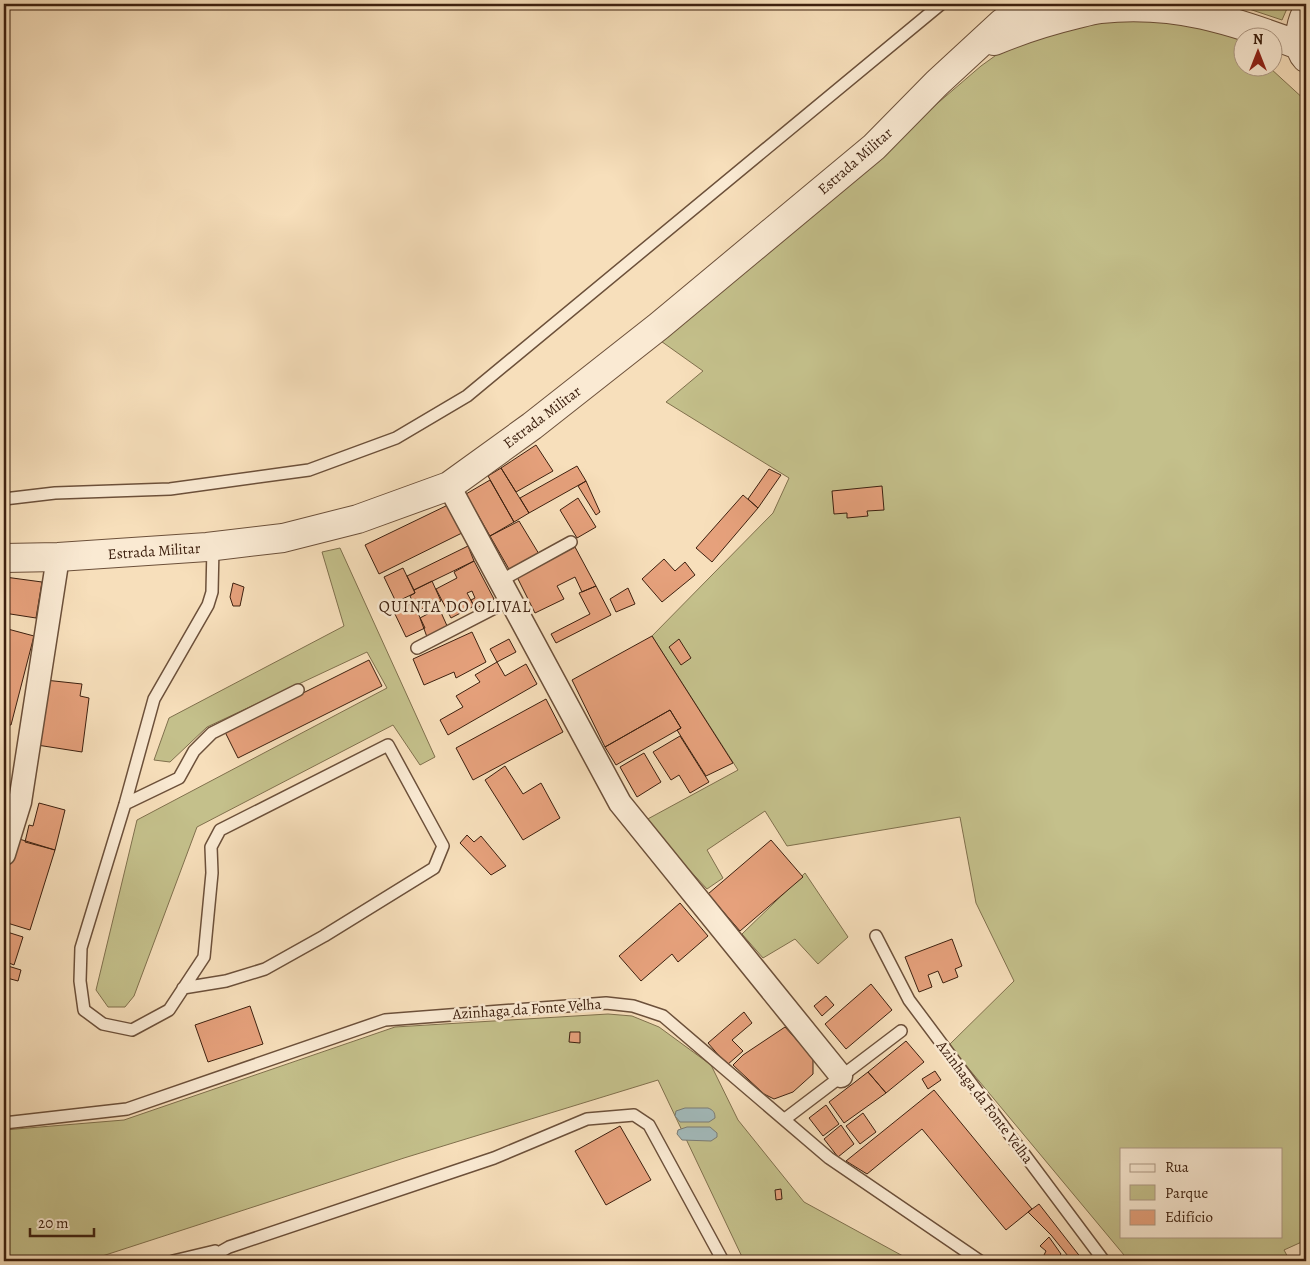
<svg xmlns="http://www.w3.org/2000/svg" width="1310" height="1265" font-family="Alegreya,serif">
  <rect width="100%" height="100%" fill="#f7dfbb"/>
  <filter id="stains"><feTurbulence type="fractalNoise" baseFrequency=".004" numOctaves="4"/><feColorMatrix values="0 0 0 0 .2 0 0 0 0 .09 0 0 0 0 .02 0 0 0 .5 -.17"/></filter>
  <radialGradient id="worn" r=".72"><stop offset=".6" stop-color="#630" stop-opacity="0"/><stop offset="1" stop-color="#630" stop-opacity=".3"/></radialGradient>
  <path fill="#c4c08b" stroke="#80704d" fill-rule="evenodd" d="M 1234,4 L 1289,4 L 1282,20 Z
    M 1147,15 L 1238,37 L 1242,41 L 1242,68 L 1270,68 L 1306,101 L 1306,1240 L 1284,1250 L 1290,1261 L 1129,1261 L 949,1045 L 1014,981 L 976,903 L 960,817 L 787,846 L 765,811 L 707,850 L 723,878 L 707,889 L 644,821 L 738,770 L 652,636 L 773,513 L 789,478 L 666,402 L 703,371 L 658,339 L 750,264 L 981,66 L 1006,48 L 1072,25 ZM 1121,1149 L 1281,1149 L 1281,1236 L 1121,1236 Z
    M 340,548 L 435,757 L 420,765 L 393,725 L 197,827 L 134,996 L 125,1007 L 108,1007 L 96,990 L 137,820 L 387,688 L 367,652 L 207,727 L 170,762 L 154,760 L 169,718 L 344,626 L 322,552 Z
    M 805,873 L 848,937 L 818,964 L 795,939 L 763,958 L 742,934 Z
    M 608,1014 L 632,1016 L 659,1027 L 711,1065 L 738,1120 L 804,1202 L 912,1261 L 744,1261 L 658,1080 L 404,1158 L 87,1261 L 4,1261 L 4,1130 L 124,1120 L 395,1027 Z"/>
  <path fill="#a2babb" stroke="#7a7c76" d="M 708,1108 C 713,1110 715,1112 715,1118 L 709,1122 L 680,1122 L 675,1116 L 676,1111 L 685,1108 Z
    M 687,1127 L 710,1127 L 717,1133 L 717,1137 L 711,1141 L 682,1140 L 677,1134 L 678,1130 Z"/>
  <path fill="#e6a17c" stroke="#3d200f" d="M 536,445 L 553,471 L 516,492 L 501,468 Z
    M 577,466 L 586,481 L 529,513 L 520,498 Z
    M 501,468 L 529,513 L 514,522 L 488,476 Z
    M 769,469 L 781,475 L 758,508 L 748,499 Z
    M 490,480 L 514,522 L 490,536 L 466,494 Z
    M 586,481 L 600,512 L 596,515 L 578,486 Z
    M 882,486 L 884,510 L 867,511 L 868,516 L 847,518 L 847,513 L 834,514 L 832,491 Z
    M 743,495 L 758,508 L 712,562 L 696,548 Z
    M 578,498 L 596,527 L 577,538 L 560,510 Z
    M 450,504 L 464,532 L 379,574 L 365,545 Z
    M 519,521 L 539,554 L 510,571 L 490,536 Z
    M 468,546 L 474,561 L 414,590 L 407,576 Z
    M 575,547 L 596,586 L 582,592 L 575,577 L 557,586 L 564,599 L 535,613 L 517,577 Z
    M 664,559 L 675,571 L 685,562 L 695,575 L 662,602 L 642,579 Z
    M 474,561 L 494,599 L 475,609 L 471,600 L 475,598 L 472,591 L 467,593 L 474,606 L 451,618 L 436,589 L 457,578 L 454,572 Z
    M 403,568 L 415,593 L 396,602 L 384,577 Z
    M 5,577 L 42,582 L 36,618 L 4,613 Z
    M 432,581 L 441,601 L 417,611 L 410,596 L 415,593 L 414,590 Z
    M 233,583 L 244,587 L 240,606 L 233,606 L 230,597 Z
    M 596,586 L 611,615 L 556,643 L 551,634 L 590,614 L 579,593 Z
    M 628,588 L 635,604 L 616,612 L 610,599 Z
    M 413,603 L 425,628 L 406,637 L 394,612 Z
    M 439,608 L 448,628 L 427,637 L 420,618 Z
    M 4,628 L 34,636 L 11,725 L 4,724 Z
    M 472,632 L 486,662 L 456,678 L 454,672 L 424,685 L 413,659 Z
    M 652,636 L 733,763 L 706,776 L 677,730 L 681,728 L 670,710 L 605,747 L 572,680 Z
    M 509,639 L 516,652 L 497,662 L 490,649 Z
    M 679,639 L 691,658 L 681,665 L 669,647 Z
    M 369,660 L 382,686 L 238,758 L 225,732 Z
    M 497,662 L 505,676 L 526,664 L 537,684 L 448,735 L 440,720 L 463,707 L 456,696 L 480,682 L 475,675 Z
    M 45,680 L 82,684 L 80,696 L 89,698 L 82,752 L 37,745 Z
    M 546,699 L 563,732 L 473,780 L 456,748 Z
    M 670,710 L 681,728 L 616,765 L 605,747 Z
    M 680,736 L 709,782 L 690,793 L 679,775 L 671,780 L 653,752 Z
    M 644,753 L 661,782 L 637,797 L 620,767 Z
    M 505,766 L 523,794 L 541,783 L 560,818 L 523,840 L 485,780 Z
    M 39,803 L 65,810 L 55,850 L 25,842 L 29,825 L 33,826 Z
    M 467,835 L 474,842 L 481,836 L 506,866 L 491,875 L 460,843 Z
    M 16,838 L 55,850 L 30,930 L 4,922 L 4,879 Z
    M 771,840 L 803,877 L 740,931 L 708,894 Z
    M 680,903 L 708,936 L 678,962 L 672,954 L 641,981 L 619,956 Z
    M 4,931 L 23,937 L 14,965 L 4,961 Z
    M 952,939 L 962,966 L 955,969 L 958,977 L 943,983 L 938,971 L 928,975 L 932,987 L 919,992 L 905,957 Z
    M 8,966 L 21,970 L 18,981 L 7,978 L 4,991 L 4,969 L 7,970 Z
    M 871,984 L 892,1010 L 846,1049 L 825,1024 Z
    M 826,996 L 834,1005 L 822,1016 L 814,1006 Z
    M 250,1006 L 263,1044 L 208,1062 L 195,1025 Z
    M 744,1012 L 752,1023 L 732,1040 L 743,1051 L 727,1065 L 708,1043 Z
    M 785,1027 L 813,1058 L 813,1074 L 793,1092 L 774,1099 L 764,1094 L 733,1065 L 743,1055 Z
    M 570,1032 L 580,1032 L 580,1043 L 569,1042 Z
    M 906,1041 L 924,1062 L 886,1093 L 868,1072 Z
    M 935,1071 L 941,1080 L 928,1089 L 922,1079 Z
    M 868,1072 L 886,1093 L 844,1123 L 829,1102 Z
    M 934,1090 L 1032,1209 L 1006,1230 L 922,1129 L 867,1174 L 846,1161 Z
    M 826,1105 L 839,1124 L 823,1136 L 809,1118 Z
    M 863,1113 L 876,1132 L 860,1144 L 846,1126 Z
    M 841,1125 L 854,1144 L 838,1157 L 824,1139 Z
    M 620,1126 L 651,1180 L 606,1205 L 575,1151 Z
    M 781,1189 L 782,1199 L 776,1200 L 775,1190 Z
    M 1039,1204 L 1078,1254 L 1085,1261 L 1072,1261 L 1051,1235 L 1028,1212 Z
    M 1049,1237 L 1061,1254 L 1056,1261 L 1041,1261 L 1046,1251 L 1040,1246 Z"/>
  <g fill="none" stroke-linecap="round" stroke-linejoin="round">
    <g stroke="#6c503a" stroke-width="14">
      <path id="service" d="M 4,499 L 55,493 L 170,489 L 309,470 L 396,438 L 467,396 L 941,4
        M 500,581 L 571,542
        M 417,648 L 510,600
        M 125,804 L 179,778 L 194,751 L 212,733 L 298,690
        M 876,936 L 909,1000 L 1104,1261
        M 183,988 L 226,981 L 265,969 L 324,936 L 434,868 L 443,846 L 388,745 L 220,830 L 211,847 L 212,873 L 204,957 L 169,1010 L 132,1030 L 103,1024 L 84,1010 L 80,981 L 81,948 L 125,804 L 154,699 L 208,605 L 212,592 L 213,547
        M 785,1119 L 901,1031
        M 4,1123 L 127,1109 L 385,1020 L 606,1003 L 633,1006 L 663,1016 L 829,1158 L 980,1261
        M 173,1261 L 215,1251
        M 204,1261 L 229,1247 L 494,1158 L 587,1119 L 634,1115 L 649,1125 L 723,1261"/>
    </g>
    <g stroke="#6c503a" stroke-width="25">
      <path id="minor" d="M 449,486 L 620,803 L 841,1076
        M 4,854 L 20,802 L 58,557"/>
    </g>
    <g stroke="#6c503a" stroke-width="30">
      <path id="tertiary" d="M 1306,13 C 1300,25 1296,48 1306,58
        M 994,41 C 1021,30 1045,22 1074,15 C 1082,13 1091,10 1100,9 C 1175,1 1232,20 1301,46
        M 4,558 L 58,557 L 207,547 L 283,538 L 358,519 L 449,486 L 532,426 L 659,326 L 874,147 L 937,83 L 1002,23 L 1028,4"/>
    </g>
    <use href="#service" stroke="#faead3" stroke-width="11"/>
    <use href="#minor" stroke="#faead3" stroke-width="22"/>
    <use href="#tertiary" stroke="#faead3" stroke-width="28"/>
  </g>
  <g text-anchor="middle" dominant-baseline="central" stroke-width="5" stroke-linejoin="round" paint-order="stroke">
    <g font-size="15" fill="#3d200f" stroke="#faead3">
      <text transform="translate(855 161) rotate(-41)">Estrada Militar</text>
      <text transform="translate(542 417) rotate(-37)">Estrada Militar</text>
      <text transform="translate(154 551) rotate(-4)">Estrada Militar</text>
      <text transform="translate(527 1009) rotate(-4)">Azinhaga da Fonte Velha</text>
      <text transform="translate(985 1102) rotate(53)">Azinhaga da Fonte Velha</text>
    </g>
    <g font-size="16" letter-spacing="1" fill="#3d200f" stroke="#faead3">
      <text x="455" y="607">QUINTA DO OLIVAL</text>
    </g>
  </g>
  <rect width="1310" height="1265" fill="none" stroke="#f7dfbb" stroke-width="20"/>
  <rect x="5" y="5" width="1300" height="1255" fill="none" stroke="#3d200f" stroke-width="2.5"/>
  <rect x="10" y="10" width="1290" height="1245" fill="none" stroke="#3d200f"/>
  <rect x="1120" y="1148" width="162" height="90" fill="#faead3" stroke="#ae9985"/>
  <rect x="1130" y="1164" width="25" height="8" fill="#faead3" stroke="#ae9985"/>
  <text x="1165" y="1172" font-size="15" fill="#3d200f">Rua</text>
  <rect x="1130" y="1185" width="25" height="15" fill="#c4c08b" stroke="#ae9985"/>
  <text x="1165" y="1198" font-size="15" fill="#3d200f">Parque</text>
  <rect x="1130" y="1210" width="25" height="15" fill="#e6a17c" stroke="#ae9985"/>
  <text x="1165" y="1222" font-size="15" fill="#3d200f">Edifício</text>
  <g transform="translate(1258 52)"><circle r="24" fill="#faead3" stroke="#ae9985"/>
  <path d="M0-4L9 19L0 12L-9 19Z" fill="#8f2418"/>
  <text y="-8" font-size="14" font-weight="bold" text-anchor="middle" fill="#3d200f">N</text>
  </g>
  <path d="M30 1228v8h64v-8" fill="none" stroke="#3d200f" stroke-width="2.5"/>
  <text x="38" y="1228" font-size="15" fill="#3d200f" stroke="#faead3" stroke-width="4" paint-order="stroke">20 m</text>
  <rect width="100%" height="100%" filter="url(#stains)"/>
  <rect width="100%" height="100%" fill="url(#worn)"/>
</svg>
